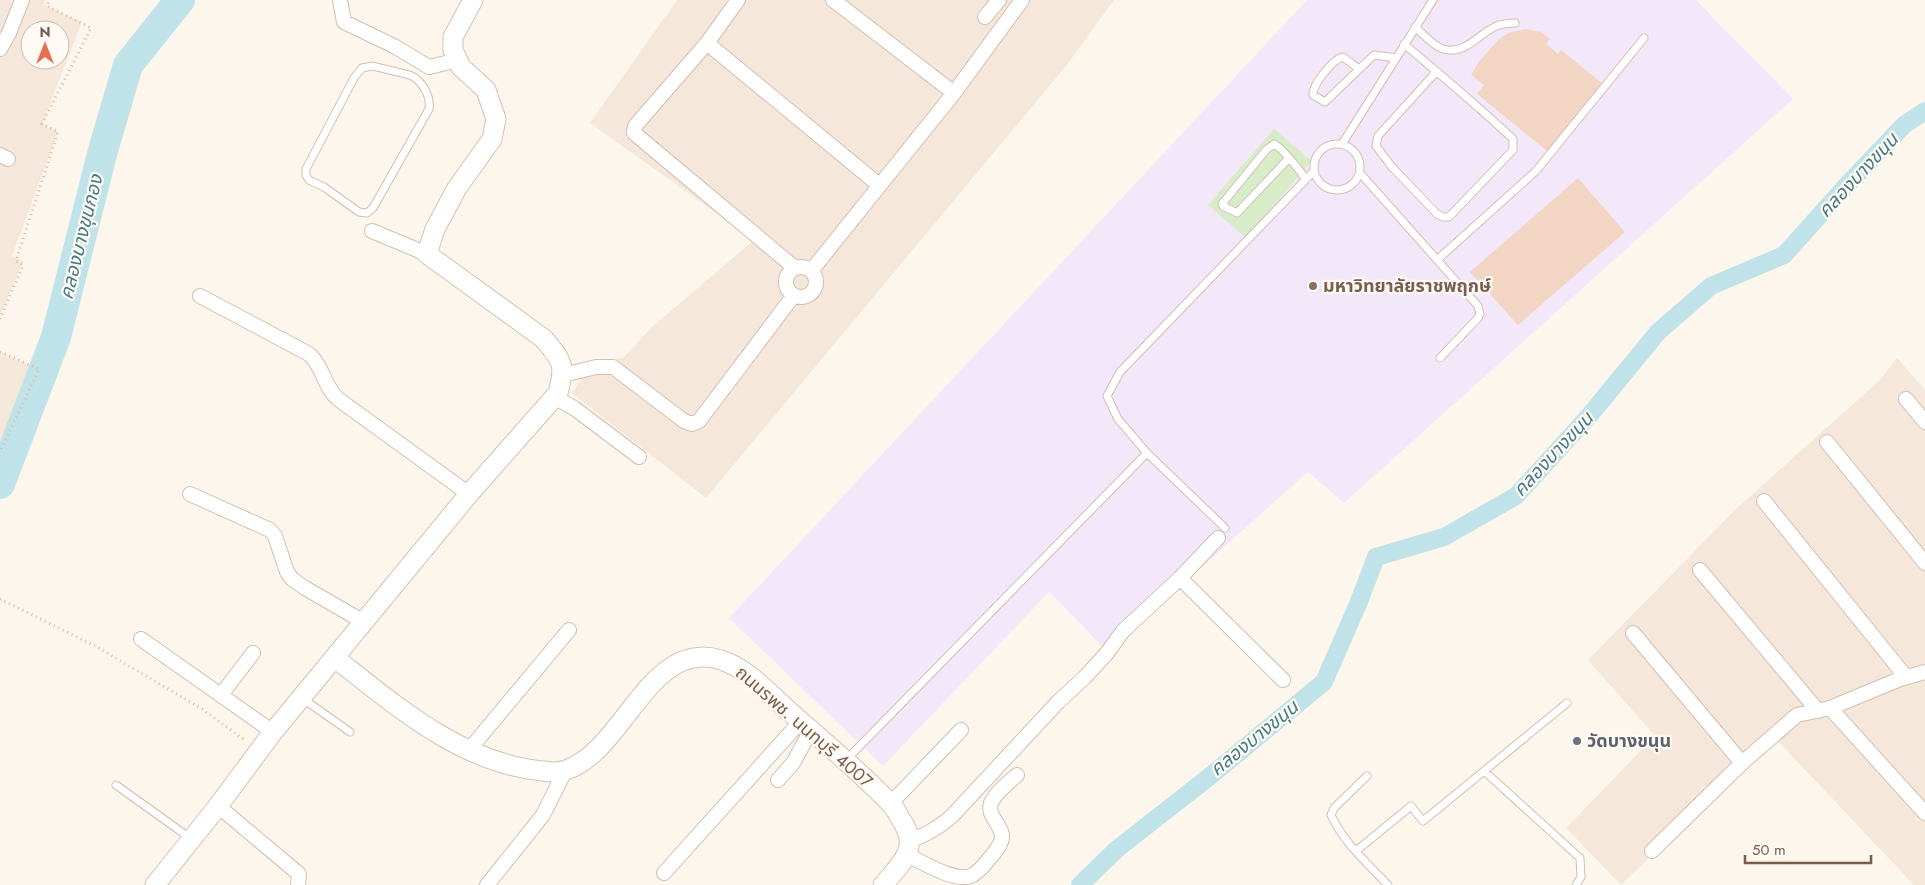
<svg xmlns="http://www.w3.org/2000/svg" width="1925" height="885" font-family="Jost,'Noto Sans Thai',sans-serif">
  <rect width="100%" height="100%" fill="#fdf6ec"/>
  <path fill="#f5e8da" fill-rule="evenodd" d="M 0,0 L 45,0 L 44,5 L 82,22 L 42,124 L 58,132 L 12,256 L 23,261 L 0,317 ZM 30,30 L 60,30 L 60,60 L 30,60 Z
    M 677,0 L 1114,0 L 1066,66 L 706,498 L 572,393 L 592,362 L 623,358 L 652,327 L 754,240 L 590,123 Z
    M 0,352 L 39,369 L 0,452 Z
    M 1897,358 L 1925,390 L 1925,885 L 1914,885 L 1773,736 L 1621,885 L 1566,828 L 1655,736 L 1588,660 L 1738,507 L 1880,380 Z"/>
  <path fill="#f3e8fa" d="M 1307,0 L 1696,0 L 1793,99 L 1344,503 L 1308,472 L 1107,651 L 1049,592 L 883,766 L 729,618 Z"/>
  <path fill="#d8ecc9" d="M 1274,129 L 1312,161 L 1246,238 L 1208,205 Z"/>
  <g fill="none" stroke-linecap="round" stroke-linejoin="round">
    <path stroke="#bfe3e8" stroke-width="18" d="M 1080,885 L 1117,849 L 1209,777 L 1324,682 L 1358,604 L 1376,557 L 1444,537 L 1516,496 L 1589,416 L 1658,332 L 1711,286 L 1784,255 L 1846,186 L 1904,125 L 1925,111"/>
    <path stroke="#bfe3e8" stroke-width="30" d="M 0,484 L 56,337 L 102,154 L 128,65 L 180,0"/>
  </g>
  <path fill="#f3d5c3" d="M 1525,29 L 1541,32 L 1550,39 L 1546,44 L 1558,54 L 1561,50 L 1603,84 L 1547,151 L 1477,94 L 1484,85 L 1471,75 L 1478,63 L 1498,40 L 1508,33 Z
    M 1578,178 L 1625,232 L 1518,325 L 1470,272 Z"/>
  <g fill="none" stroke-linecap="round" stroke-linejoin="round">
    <g stroke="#d1beb0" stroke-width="9">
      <path id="lane" d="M 1415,27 C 1423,34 1433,46 1443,49 C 1466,56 1479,32 1499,25 C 1504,24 1510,23 1515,23
        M 1404,44 C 1441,75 1478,106 1513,139 L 1513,150 L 1449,217 L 1443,217 L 1437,214 L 1392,167 L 1376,146 L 1378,136 L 1436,72
        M 373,66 C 383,69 404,73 412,76 C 423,82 431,97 429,109 L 373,208 L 367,213 L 359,212 L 324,187 L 309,180 L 306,175 L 306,169 L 354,78 L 362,68 Z
        M 1359,69 L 1343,57 C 1333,59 1312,85 1313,95 L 1325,102 L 1374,55 L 1396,58
        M1314 167a23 23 0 1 1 46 0a23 23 0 1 1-46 0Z
        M 1342,144 L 1433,0
        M 1289,158 L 1237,213 L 1223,206 L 1222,204 L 1266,150 L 1274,144 C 1287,152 1297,168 1306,179
        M 1360,173 L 1478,306 L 1480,314 L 1478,318 L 1440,358
        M 1437,260 L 1536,171 L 1644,38
        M 1225,528 L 1147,453 L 1118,419 L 1107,396 L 1120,372 L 1314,171
        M 302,698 L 350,732
        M 846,760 L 1147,453
        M 1484,771 L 1580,858 L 1581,877 L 1576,885
        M 1367,776 L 1334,808 L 1331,815 C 1343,842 1368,864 1388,885
        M 116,785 L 190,838
        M 1356,851 L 1411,806 L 1423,821 L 1567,703"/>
    </g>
    <g stroke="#d1beb0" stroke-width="16">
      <path id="street" d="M 340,0 L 344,22 L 394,46 L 429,67 L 458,60
        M 738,0 L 707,43 L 635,126 L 634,133 L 795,268
        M 833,0 L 954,93
        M 985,17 L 999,0
        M 707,43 L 879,185
        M 0,49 L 9,33 L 22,0
        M 0,155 L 8,159
        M 372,231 L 427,254
        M786 282a15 15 0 1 1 30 0a15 15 0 1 1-30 0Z
        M 811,271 L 954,93 L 1022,0
        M 200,296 L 309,354 C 323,366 324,387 338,399 L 469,494
        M 563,375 L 596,367 L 613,367 L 684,421 L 692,424 L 699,421 L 794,295
        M 554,397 L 574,408 L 639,457
        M 1906,399 L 1925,422
        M 1827,442 L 1925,563
        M 190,494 L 270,530 L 275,536 L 287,572 L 292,579 L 305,588 L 364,622
        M 1764,501 L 1906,677
        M 1700,570 L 1818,711
        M 1180,578 L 1283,680
        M 1633,633 L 1742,763
        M 141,639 L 273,732
        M 221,695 L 253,653
        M 1830,708 L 1925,813
        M 469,750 L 569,630
        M 778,780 L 793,763 L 811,730
        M 891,803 L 961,730
        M 218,806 L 299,874 L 298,885
        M 911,840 C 927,835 938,828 951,817 L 1058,702 L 1085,677 L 1107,653 L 1123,631 L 1180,578 L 1218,538
        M 1652,851 L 1742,763 L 1797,715 L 1830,708 L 1900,679 L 1925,672
        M 907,855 C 923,862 953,882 971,876 C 978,873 985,864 990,858 C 995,851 1003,844 1002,835 C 1000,823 987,816 991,803 C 996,792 1008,783 1017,775
        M 664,873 L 801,721
        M 487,885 L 543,815 L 565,771"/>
    </g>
    <g stroke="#d6c0b0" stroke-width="21">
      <path id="secondary" d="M 335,658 C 395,705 462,764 543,771 C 550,772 559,773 566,770 C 624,751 650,637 721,660 C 747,668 770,694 790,712 C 823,741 858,770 889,802 C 894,806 897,812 900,818 C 921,848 903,861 883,885
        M 155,885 L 218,806 L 273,732 L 469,494 L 558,393 C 566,364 562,361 544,339 L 427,254 L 435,229 L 457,188 L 492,139 L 496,119 L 486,90 L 461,67 L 453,50 L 453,37 L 473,0"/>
    </g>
    <path stroke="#d9b8a5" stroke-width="3" stroke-dasharray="1 4" stroke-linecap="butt" d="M 0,319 L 23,265 L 16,261 L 58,132 L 42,124 L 91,28 L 47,6 L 49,0
      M 0,352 L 39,369 L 0,452
      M 0,599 L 97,647 L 202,709 L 246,741"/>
    <use href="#lane" stroke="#fff" stroke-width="7"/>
    <use href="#street" stroke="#fff" stroke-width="14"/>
    <use href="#secondary" stroke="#fff" stroke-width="19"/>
  </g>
  <circle fill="#8d6e63" stroke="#fffaf3" stroke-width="2" cx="1313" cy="286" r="5"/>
  <circle fill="#6b7280" stroke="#fffaf3" stroke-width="2" cx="1577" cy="741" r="5"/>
  <g text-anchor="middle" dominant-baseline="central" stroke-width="4.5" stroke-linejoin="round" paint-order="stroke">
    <g font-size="18" font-weight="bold" fill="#785e54" stroke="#fffaf3" text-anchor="start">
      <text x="1323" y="286">มหาวิทยาลัยราชพฤกษ์</text>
    </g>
    <g font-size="18" fill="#7a5c4d" stroke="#fffaf3">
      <text transform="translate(804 727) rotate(41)">ถนนรพช. นนทบุรี 4007</text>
    </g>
    <g font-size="18" font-weight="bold" fill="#5b616d" stroke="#fffaf3" text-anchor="start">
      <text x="1587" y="741">วัดบางขนุน</text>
    </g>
    <g font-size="19" font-style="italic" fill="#437c86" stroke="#fffaf3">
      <text transform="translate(1858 175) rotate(-47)">คลองบางขนุน</text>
      <text transform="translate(81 237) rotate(-76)">คลองบางขุนกอง</text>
      <text transform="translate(1553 454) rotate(-47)">คลองบางขนุน</text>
      <text transform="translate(1254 738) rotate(-39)">คลองบางขนุน</text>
    </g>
  </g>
  <g transform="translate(45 45)"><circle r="24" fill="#fffaf3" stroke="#cabbb1"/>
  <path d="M0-4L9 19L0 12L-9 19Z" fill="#e76f51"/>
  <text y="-8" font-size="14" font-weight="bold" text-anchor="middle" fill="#7a5c4d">N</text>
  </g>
  <path d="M1745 855v8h126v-8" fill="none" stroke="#7a5c4d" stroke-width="2.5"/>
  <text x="1752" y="855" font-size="15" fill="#7a5c4d" stroke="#fffaf3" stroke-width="4" paint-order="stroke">50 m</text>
</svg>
